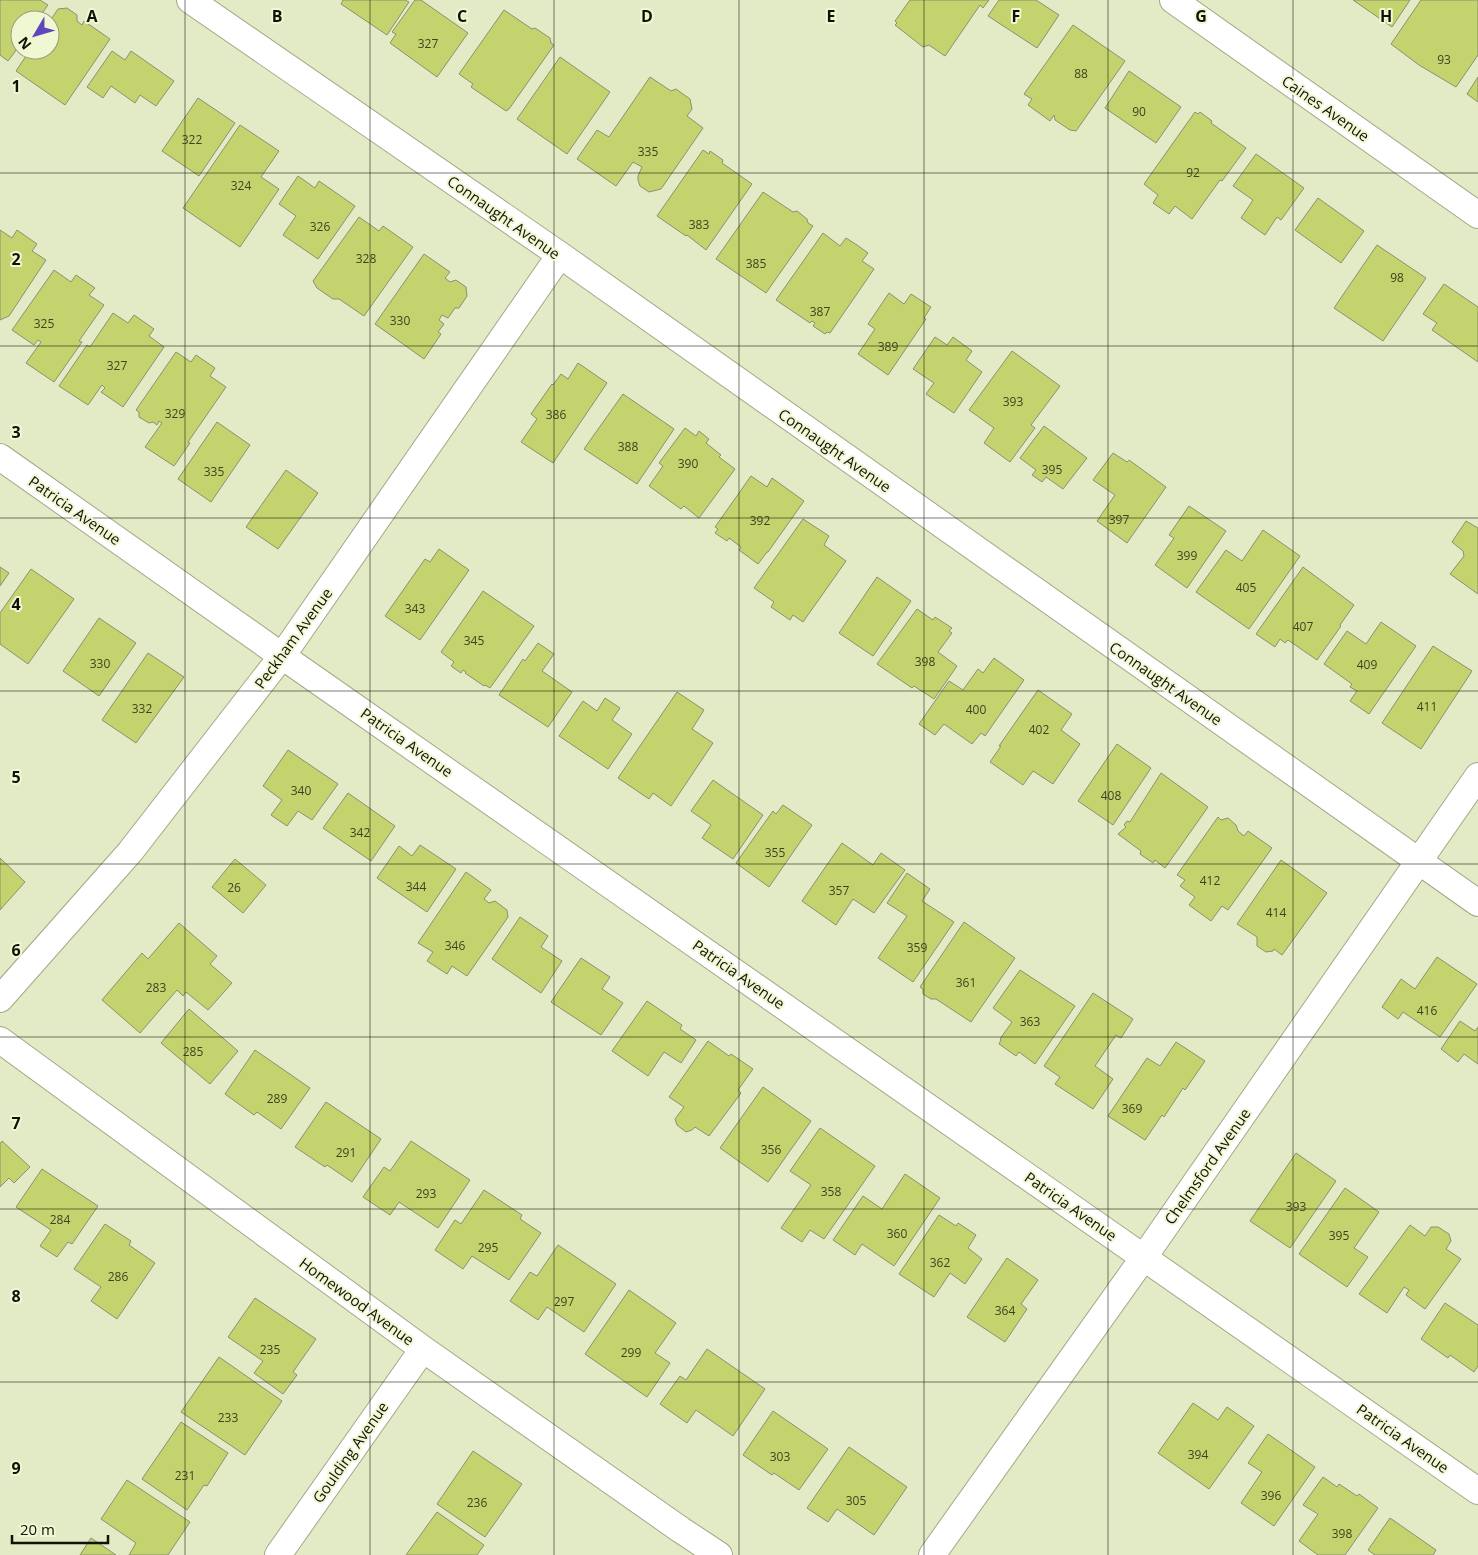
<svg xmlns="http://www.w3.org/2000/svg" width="1478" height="1555" font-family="'Open Sans',sans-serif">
  <rect width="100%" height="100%" fill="#e3eac6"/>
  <path fill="#c5d36f" stroke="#8b9070" d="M 0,0 L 40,0 L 48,5 L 37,20 L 20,20 L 20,45 L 8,61 L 0,55 Z
    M 343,0 L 405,0 L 409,2 L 387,35 L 341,4 Z
    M 415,0 L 421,0 L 468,33 L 437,77 L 390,43 L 396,34 L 392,32 Z
    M 910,0 L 989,0 L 983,8 L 980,5 L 945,56 L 929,45 L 923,47 L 895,25 L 897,23 L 895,21 Z
    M 999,0 L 1036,0 L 1059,15 L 1037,48 L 988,16 Z
    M 1353,0 L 1410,0 L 1392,27 Z
    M 1421,0 L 1478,0 L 1478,55 L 1456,87 L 1419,65 L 1391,44 Z
    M 67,8 L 77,15 L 77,21 L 82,25 L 84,21 L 110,39 L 65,105 L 16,71 L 30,50 L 50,50 L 50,21 L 58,9 Z
    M 504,10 L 532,29 L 535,28 L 550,38 L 551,43 L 554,45 L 509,109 L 506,111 L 471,87 L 473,84 L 459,74 Z
    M 1073,25 L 1125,61 L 1076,131 L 1070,130 L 1055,120 L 1054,115 L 1050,121 L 1028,105 L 1032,99 L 1024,94 Z
    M 112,51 L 125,60 L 131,51 L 174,81 L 156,106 L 140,95 L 135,103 L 111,86 L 103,98 L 87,87 Z
    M 560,57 L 610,92 L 567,154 L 517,119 Z
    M 1129,71 L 1181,107 L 1156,143 L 1105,108 Z
    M 650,77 L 671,91 L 676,89 L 690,99 L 692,109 L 687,116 L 703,128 L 661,189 L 649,192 L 640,186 L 638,180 L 638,176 L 642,167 L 633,162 L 616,186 L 577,159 L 597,130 L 609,137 Z
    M 1478,77 L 1478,102 L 1467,94 Z
    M 198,98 L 235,123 L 199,176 L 162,151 Z
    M 1195,112 L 1198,114 L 1200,112 L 1212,121 L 1211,123 L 1246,148 L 1222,181 L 1220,180 L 1192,219 L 1175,206 L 1169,214 L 1153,203 L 1158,195 L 1144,184 Z
    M 240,125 L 279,151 L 261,177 L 279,189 L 240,247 L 183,208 Z
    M 703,150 L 709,154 L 710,151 L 723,160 L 722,163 L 752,184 L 706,250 L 687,235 L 686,236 L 657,216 Z
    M 1256,154 L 1304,188 L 1281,220 L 1277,217 L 1265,235 L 1241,218 L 1253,200 L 1233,186 Z
    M 298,176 L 315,188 L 319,181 L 355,206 L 318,259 L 283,235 L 296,216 L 279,204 Z
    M 763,192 L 793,212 L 797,211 L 807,219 L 808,223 L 813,226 L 766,293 L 716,259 Z
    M 1318,198 L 1364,231 L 1341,263 L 1295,230 Z
    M 359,217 L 379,231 L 383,226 L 413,247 L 364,316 L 339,299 L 333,299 L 317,288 L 313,281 Z
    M 0,230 L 12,238 L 17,230 L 37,244 L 32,251 L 46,260 L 9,316 L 0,320 Z
    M 823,233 L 840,246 L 846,238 L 857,245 L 868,253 L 862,261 L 874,269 L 830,333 L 827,332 L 825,334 L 813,326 L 815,323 L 812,321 L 810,323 L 776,300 Z
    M 1377,245 L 1426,278 L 1383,341 L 1334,308 Z
    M 424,254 L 450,272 L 445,278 L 450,282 L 456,280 L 466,287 L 467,296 L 459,308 L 455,308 L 448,318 L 442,315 L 439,320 L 444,324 L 438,332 L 441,334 L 424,359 L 375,324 Z
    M 54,270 L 71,282 L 76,275 L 95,288 L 89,295 L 104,305 L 79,341 L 82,342 L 54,382 L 26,363 L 41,342 L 38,340 L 34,345 L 12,330 Z
    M 1444,284 L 1478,307 L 1478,362 L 1432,330 L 1437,323 L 1423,314 Z
    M 889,293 L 904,304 L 911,294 L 931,307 L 924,318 L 926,319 L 888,375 L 858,354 L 875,329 L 868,324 Z
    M 113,313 L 128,323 L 134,315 L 154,329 L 149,336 L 164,347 L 123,407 L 101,392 L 105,388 L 102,385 L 88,405 L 59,386 L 87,345 L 90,347 Z
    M 935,337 L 947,345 L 953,337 L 972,351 L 966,360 L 982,372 L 954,413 L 926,394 L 934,383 L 913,369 Z
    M 1012,351 L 1060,386 L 1031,425 L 1035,428 L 1010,462 L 984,443 L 994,428 L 969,410 Z
    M 176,352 L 191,362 L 196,355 L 215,368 L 210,376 L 226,387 L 188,442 L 190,443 L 174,466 L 145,447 L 162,423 L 159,421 L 157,425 L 153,422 L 149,423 L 139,417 L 139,412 L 136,410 Z
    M 578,363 L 607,383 L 553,463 L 521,442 L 537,419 L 531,414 L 552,384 L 553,385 L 561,374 L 568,379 Z
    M 623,394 L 674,429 L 637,484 L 584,449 Z
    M 217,422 L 250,445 L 211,502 L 178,479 Z
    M 1044,426 L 1087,458 L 1063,489 L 1046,477 L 1042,482 L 1032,475 L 1036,470 L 1020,458 Z
    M 685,428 L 696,436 L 699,431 L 709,439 L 706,443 L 721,455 L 719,457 L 735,469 L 699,518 L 684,506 L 681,509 L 649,486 L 663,466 L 659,463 Z
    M 1113,453 L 1127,462 L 1129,460 L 1166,487 L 1127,543 L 1097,521 L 1115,495 L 1093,480 Z
    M 286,470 L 318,493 L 278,549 L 246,527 Z
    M 751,476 L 767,487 L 772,478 L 804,501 L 768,552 L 767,552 L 758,564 L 739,550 L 741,547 L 729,538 L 727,541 L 715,533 L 718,529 L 715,527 Z
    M 1189,506 L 1226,531 L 1187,588 L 1155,565 L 1174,538 L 1169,535 Z
    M 803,519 L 829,536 L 824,545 L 846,561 L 803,622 L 793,615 L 790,620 L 771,607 L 774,602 L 754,588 Z
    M 1466,521 L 1478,528 L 1478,594 L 1450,574 L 1464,556 L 1463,551 L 1452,542 Z
    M 1263,530 L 1300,556 L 1249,629 L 1196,592 L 1226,550 L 1242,561 Z
    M 439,549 L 469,570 L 420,640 L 385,616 L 425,559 L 430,562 Z
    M 0,567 L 9,573 L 0,586 Z
    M 1303,567 L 1354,605 L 1340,625 L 1341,626 L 1317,660 L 1288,640 L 1285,643 L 1280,639 L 1275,647 L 1256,634 Z
    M 31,569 L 74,599 L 28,664 L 0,644 L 0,613 Z
    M 877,577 L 911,601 L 873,656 L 839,633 Z
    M 483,591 L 534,626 L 490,688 L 485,685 L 484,686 L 465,673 L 466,672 L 463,670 L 461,673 L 451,666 L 454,662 L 441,652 Z
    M 917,609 L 933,620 L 935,617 L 952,628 L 949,631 L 952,633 L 938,652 L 957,666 L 934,699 L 914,686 L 912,688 L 877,664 Z
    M 99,618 L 136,643 L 99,696 L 63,671 Z
    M 1381,622 L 1416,646 L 1369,714 L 1350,701 L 1357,691 L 1350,687 L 1352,684 L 1324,664 L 1347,631 L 1366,644 Z
    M 538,643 L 554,654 L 542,671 L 572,692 L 548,727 L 499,695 L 523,659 L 525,661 Z
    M 1433,646 L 1472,671 L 1421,749 L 1382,723 Z
    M 148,653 L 184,677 L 136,743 L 102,720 Z
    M 994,658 L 1024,680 L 985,736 L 981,733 L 972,744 L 944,724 L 935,735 L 919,724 L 949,681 L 963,690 L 978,669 L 983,673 Z
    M 1038,690 L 1072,714 L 1061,730 L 1080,744 L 1053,784 L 1033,771 L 1023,785 L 990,762 L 1001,746 L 999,746 Z
    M 677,692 L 704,710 L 692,729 L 713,743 L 671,806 L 653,793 L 649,799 L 618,778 Z
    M 605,698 L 620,708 L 612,720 L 632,734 L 608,769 L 559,736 L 583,701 L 597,711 Z
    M 1117,744 L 1151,768 L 1113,825 L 1078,801 Z
    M 288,750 L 338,784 L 312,820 L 298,811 L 287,826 L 271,815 L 282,800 L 263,786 Z
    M 1161,773 L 1208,807 L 1165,868 L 1155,860 L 1153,863 L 1140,854 L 1141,851 L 1118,834 L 1126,827 L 1124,825 L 1127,821 L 1130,822 Z
    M 713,780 L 763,815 L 733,859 L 702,838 L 711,825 L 691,811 Z
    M 348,793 L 395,826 L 371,861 L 323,828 Z
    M 783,805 L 812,825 L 769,887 L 736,863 L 773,811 L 776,814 Z
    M 1218,817 L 1221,820 L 1228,818 L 1236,825 L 1238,831 L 1244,836 L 1248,831 L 1272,848 L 1228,910 L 1222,906 L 1211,921 L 1189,905 L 1195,897 L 1180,886 L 1185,880 L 1177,875 Z
    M 842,843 L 873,865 L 881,853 L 905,870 L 874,913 L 853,899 L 836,925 L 802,901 Z
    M 420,845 L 456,869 L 427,912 L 377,878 L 399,846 L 412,856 Z
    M 0,858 L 25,882 L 0,910 Z
    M 235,859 L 266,885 L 243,913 L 212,887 Z
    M 1281,860 L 1327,893 L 1282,955 L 1274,949 L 1273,951 L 1266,952 L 1257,946 L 1257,937 L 1237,924 Z
    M 466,872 L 491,890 L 484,899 L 489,903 L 495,901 L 507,910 L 508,917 L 467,976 L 452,966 L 447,974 L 427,961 L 433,952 L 418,943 Z
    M 907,873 L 930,889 L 922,901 L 954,922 L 913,982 L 878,958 L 907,916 L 887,903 Z
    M 520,917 L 548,936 L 541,947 L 562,961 L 541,993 L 492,959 Z
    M 964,922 L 1015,958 L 971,1022 L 936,999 L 931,999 L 923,994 L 923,989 L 920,987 Z
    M 179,923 L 217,956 L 210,964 L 232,983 L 208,1010 L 186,992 L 183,996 L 177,990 L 140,1033 L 102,1000 L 142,953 L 148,959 Z
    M 1437,957 L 1477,984 L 1440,1037 L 1403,1012 L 1398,1019 L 1382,1007 L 1401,979 L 1415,989 Z
    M 581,958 L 610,977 L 602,989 L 623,1003 L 601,1035 L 551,1002 Z
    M 1020,970 L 1075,1006 L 1035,1064 L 1019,1052 L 1016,1056 L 999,1044 L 1001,1040 L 1000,1039 L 1012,1022 L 993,1008 Z
    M 1093,993 L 1133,1019 L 1121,1038 L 1116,1035 L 1095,1066 L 1113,1079 L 1093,1109 L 1055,1084 L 1060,1077 L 1044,1066 Z
    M 647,1001 L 682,1025 L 680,1029 L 696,1040 L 681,1063 L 664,1052 L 648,1076 L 612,1051 Z
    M 189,1009 L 238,1051 L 210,1084 L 161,1043 Z
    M 1460,1021 L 1475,1031 L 1478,1027 L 1478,1064 L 1464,1054 L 1458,1062 L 1441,1049 Z
    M 708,1041 L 729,1056 L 731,1054 L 753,1069 L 738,1090 L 741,1093 L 709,1136 L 695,1127 L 692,1130 L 686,1132 L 677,1125 L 675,1119 L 684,1107 L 669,1097 Z
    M 1176,1042 L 1205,1061 L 1185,1090 L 1183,1088 L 1164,1117 L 1162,1115 L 1145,1140 L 1108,1116 L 1147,1058 L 1160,1066 Z
    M 255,1050 L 310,1088 L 281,1129 L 257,1112 L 254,1115 L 225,1094 Z
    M 763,1087 L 811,1121 L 768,1182 L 720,1148 Z
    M 326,1102 L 381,1139 L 352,1182 L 327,1165 L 325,1167 L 295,1147 Z
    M 820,1128 L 875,1166 L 824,1239 L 810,1230 L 802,1242 L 781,1228 L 811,1185 L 790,1171 Z
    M 2,1141 L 30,1167 L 14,1183 L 9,1178 L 0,1187 L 0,1144 Z
    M 411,1141 L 470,1180 L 438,1228 L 399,1202 L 390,1215 L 363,1197 L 384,1167 L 390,1171 Z
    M 1296,1153 L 1336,1181 L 1290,1248 L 1250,1221 Z
    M 42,1169 L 98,1206 L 72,1244 L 68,1242 L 57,1257 L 40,1246 L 51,1230 L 16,1207 Z
    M 905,1174 L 940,1198 L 894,1266 L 862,1244 L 855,1255 L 833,1240 L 863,1196 L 882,1209 Z
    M 1345,1188 L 1379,1212 L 1354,1248 L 1368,1257 L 1347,1287 L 1299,1254 Z
    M 484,1190 L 522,1215 L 520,1219 L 541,1233 L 509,1280 L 472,1256 L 463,1269 L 435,1250 L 455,1220 L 461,1224 Z
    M 939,1215 L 956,1226 L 958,1223 L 976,1235 L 968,1248 L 982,1259 L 965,1284 L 950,1273 L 934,1297 L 899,1274 Z
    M 105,1224 L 131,1241 L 129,1245 L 155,1263 L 117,1319 L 91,1301 L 101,1287 L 74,1269 Z
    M 1410,1225 L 1425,1236 L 1431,1227 L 1438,1227 L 1449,1234 L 1451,1241 L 1446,1249 L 1461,1259 L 1425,1309 L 1406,1295 L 1409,1290 L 1404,1287 L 1387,1313 L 1359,1294 Z
    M 558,1245 L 616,1284 L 584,1332 L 547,1307 L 538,1320 L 510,1301 L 530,1272 L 537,1276 Z
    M 1007,1258 L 1038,1280 L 1021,1304 L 1027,1309 L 1005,1342 L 967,1317 Z
    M 629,1290 L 676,1323 L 655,1353 L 670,1363 L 647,1397 L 585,1354 Z
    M 255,1298 L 316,1339 L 293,1372 L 297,1375 L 283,1394 L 254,1373 L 263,1361 L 228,1337 Z
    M 1445,1303 L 1478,1325 L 1478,1366 L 1474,1372 L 1450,1355 L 1448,1358 L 1421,1339 Z
    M 707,1349 L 765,1389 L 733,1436 L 696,1410 L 687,1423 L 660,1404 L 680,1376 L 686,1380 Z
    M 219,1357 L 282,1401 L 245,1455 L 181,1412 Z
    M 1193,1403 L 1218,1420 L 1227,1407 L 1254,1426 L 1209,1489 L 1158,1453 Z
    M 773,1411 L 828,1449 L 799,1490 L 774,1473 L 772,1475 L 743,1455 Z
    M 181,1422 L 228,1453 L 207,1486 L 204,1485 L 187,1510 L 142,1479 Z
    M 1268,1434 L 1315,1467 L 1274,1526 L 1241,1503 L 1262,1472 L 1248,1463 Z
    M 849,1447 L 907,1487 L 874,1535 L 837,1509 L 828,1522 L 807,1508 Z
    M 473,1451 L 522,1484 L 485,1537 L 437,1504 Z
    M 1323,1477 L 1337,1487 L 1339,1484 L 1357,1496 L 1359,1494 L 1378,1508 L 1345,1555 L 1318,1555 L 1299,1541 L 1318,1514 L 1303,1505 Z
    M 127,1480 L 190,1522 L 168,1555 L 129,1555 L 136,1543 L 101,1519 Z
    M 437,1512 L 484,1545 L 477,1555 L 406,1555 Z
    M 1390,1518 L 1436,1550 L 1433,1555 L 1375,1555 L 1368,1550 Z
    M 91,1538 L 116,1555 L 80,1555 Z"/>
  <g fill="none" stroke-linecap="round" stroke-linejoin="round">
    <g stroke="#a3a987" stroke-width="28">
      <path id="minor" d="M 190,0 L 560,255 L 1478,903
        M 1173,0 L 1478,215
        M 0,457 L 282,656 L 1478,1491
        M 0,999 L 130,852 L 282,656 L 560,255
        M 0,1040 L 423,1349 L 681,1530 L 719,1555
        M 278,1555 L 423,1349
        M 932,1555 L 1144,1257 L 1478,776"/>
    </g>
    <use href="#minor" stroke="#fff" stroke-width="26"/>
  </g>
  <path fill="none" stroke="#111206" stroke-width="1" stroke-opacity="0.55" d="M 185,0 L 185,1555M 370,0 L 370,1555M 554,0 L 554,1555M 739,0 L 739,1555M 924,0 L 924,1555M 1108,0 L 1108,1555M 1293,0 L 1293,1555M 0,173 L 1478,173M 0,346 L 1478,346M 0,518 L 1478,518M 0,691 L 1478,691M 0,864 L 1478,864M 0,1037 L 1478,1037M 0,1209 L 1478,1209M 0,1382 L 1478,1382"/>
  <g text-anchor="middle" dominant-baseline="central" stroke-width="4" stroke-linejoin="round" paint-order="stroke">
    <g font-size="12" fill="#3e4220">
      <text x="428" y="43">327</text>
      <text x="1444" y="59">93</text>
      <text x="1081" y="73">88</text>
      <text x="1139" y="111">90</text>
      <text x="192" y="139">322</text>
      <text x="648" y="151">335</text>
      <text x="1193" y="172">92</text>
      <text x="241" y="185">324</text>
      <text x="699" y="224">383</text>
      <text x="320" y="226">326</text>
      <text x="366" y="258">328</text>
      <text x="756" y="263">385</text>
      <text x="1397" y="277">98</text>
      <text x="820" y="311">387</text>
      <text x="400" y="320">330</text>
      <text x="44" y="323">325</text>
      <text x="888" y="346">389</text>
      <text x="117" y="365">327</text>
      <text x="1013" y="401">393</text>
      <text x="175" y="413">329</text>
      <text x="556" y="414">386</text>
      <text x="628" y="446">388</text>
      <text x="688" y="463">390</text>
      <text x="1052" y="469">395</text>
      <text x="214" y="471">335</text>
      <text x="1119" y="519">397</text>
      <text x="760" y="520">392</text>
      <text x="1187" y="555">399</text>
      <text x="1246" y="587">405</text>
      <text x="415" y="608">343</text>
      <text x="1303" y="626">407</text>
      <text x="474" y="640">345</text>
      <text x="925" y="661">398</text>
      <text x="100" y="663">330</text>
      <text x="1367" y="664">409</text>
      <text x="1427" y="706">411</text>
      <text x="142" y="708">332</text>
      <text x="976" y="709">400</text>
      <text x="1039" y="729">402</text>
      <text x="301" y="790">340</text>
      <text x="1111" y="795">408</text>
      <text x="360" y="832">342</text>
      <text x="775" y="852">355</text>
      <text x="1210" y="880">412</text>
      <text x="416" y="886">344</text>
      <text x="234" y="887">26</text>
      <text x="839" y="890">357</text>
      <text x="1276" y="912">414</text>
      <text x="455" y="945">346</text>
      <text x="917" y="947">359</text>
      <text x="966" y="982">361</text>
      <text x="156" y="987">283</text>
      <text x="1427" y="1010">416</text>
      <text x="1030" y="1021">363</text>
      <text x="193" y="1051">285</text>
      <text x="277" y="1098">289</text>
      <text x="1132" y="1108">369</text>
      <text x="771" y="1149">356</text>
      <text x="346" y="1152">291</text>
      <text x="831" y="1191">358</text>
      <text x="426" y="1193">293</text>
      <text x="1296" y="1206">393</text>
      <text x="60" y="1219">284</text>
      <text x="897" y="1233">360</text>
      <text x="1339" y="1235">395</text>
      <text x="488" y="1247">295</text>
      <text x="940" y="1262">362</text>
      <text x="118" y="1276">286</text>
      <text x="564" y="1301">297</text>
      <text x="1005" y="1310">364</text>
      <text x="270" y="1349">235</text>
      <text x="631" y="1352">299</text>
      <text x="228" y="1417">233</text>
      <text x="1198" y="1454">394</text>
      <text x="780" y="1456">303</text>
      <text x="185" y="1475">231</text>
      <text x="1271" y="1495">396</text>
      <text x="856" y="1500">305</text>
      <text x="477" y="1502">236</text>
      <text x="1342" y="1533">398</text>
    </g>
    <g font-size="15" fill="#111206" stroke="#f0f7d3">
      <text transform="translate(1326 108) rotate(35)">Caines Avenue</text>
      <text transform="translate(504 217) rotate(35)">Connaught Avenue</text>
      <text transform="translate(835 450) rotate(35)">Connaught Avenue</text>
      <text transform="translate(75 510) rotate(35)">Patricia Avenue</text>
      <text transform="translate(293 638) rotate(-54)">Peckham Avenue</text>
      <text transform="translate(1166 683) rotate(35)">Connaught Avenue</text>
      <text transform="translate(407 742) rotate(35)">Patricia Avenue</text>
      <text transform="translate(739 974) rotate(35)">Patricia Avenue</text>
      <text transform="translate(1207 1166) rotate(-55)">Chelmsford Avenue</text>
      <text transform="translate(1071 1206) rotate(35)">Patricia Avenue</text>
      <text transform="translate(357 1301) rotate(36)">Homewood Avenue</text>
      <text transform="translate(1403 1438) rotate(35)">Patricia Avenue</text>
      <text transform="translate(350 1452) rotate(-55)">Goulding Avenue</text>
    </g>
  </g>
  <g font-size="16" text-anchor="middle" font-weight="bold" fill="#111206" stroke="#f0f7d3" stroke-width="4" stroke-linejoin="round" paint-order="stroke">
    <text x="92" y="22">A</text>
    <text x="277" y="22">B</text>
    <text x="462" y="22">C</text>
    <text x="647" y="22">D</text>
    <text x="831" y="22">E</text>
    <text x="1016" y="22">F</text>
    <text x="1201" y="22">G</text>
    <text x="1386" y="22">H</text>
    <text x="16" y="92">1</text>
    <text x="16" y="265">2</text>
    <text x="16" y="438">3</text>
    <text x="16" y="610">4</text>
    <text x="16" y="783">5</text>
    <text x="16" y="956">6</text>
    <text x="16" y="1129">7</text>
    <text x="16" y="1302">8</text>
    <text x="16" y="1474">9</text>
  </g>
  <g transform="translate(35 35) rotate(232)"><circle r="24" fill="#f0f7d3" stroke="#979b81"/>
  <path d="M0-4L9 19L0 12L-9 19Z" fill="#5f46be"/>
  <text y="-8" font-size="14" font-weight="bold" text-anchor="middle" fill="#111206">N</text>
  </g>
  <path d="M12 1535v8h96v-8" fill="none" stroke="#111206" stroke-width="2.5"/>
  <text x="20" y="1535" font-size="15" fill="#111206" stroke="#f0f7d3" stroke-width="4" paint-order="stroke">20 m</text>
</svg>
